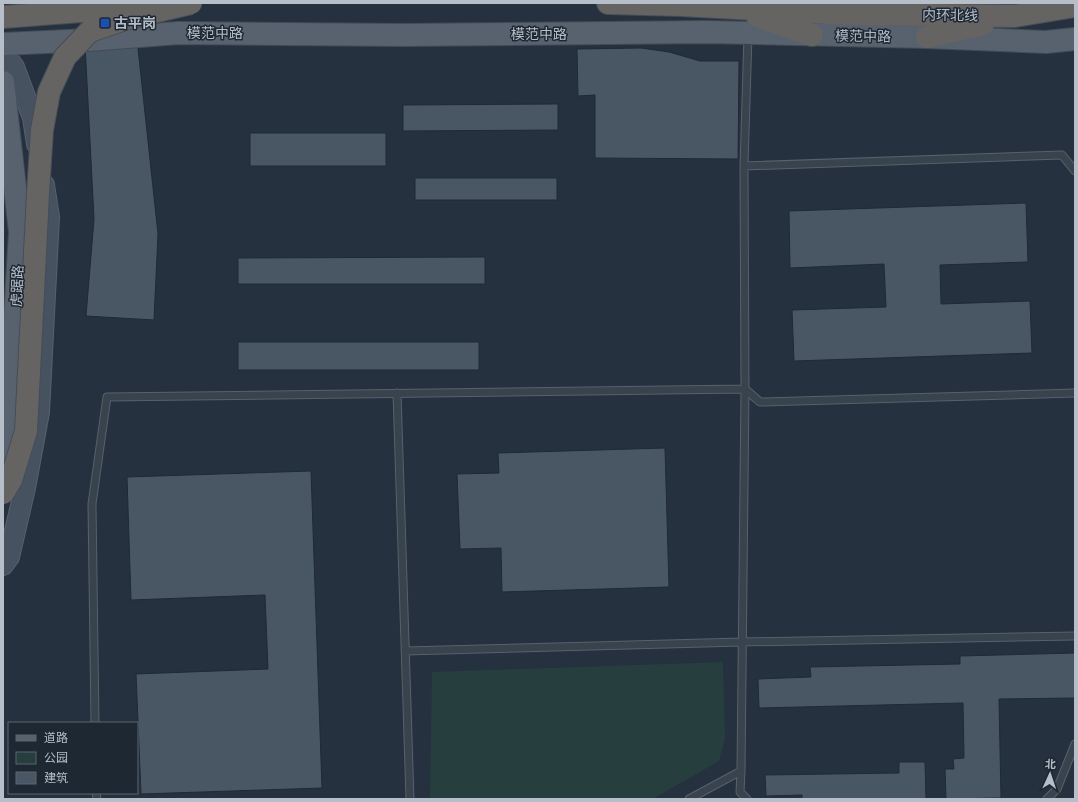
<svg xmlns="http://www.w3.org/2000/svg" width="1078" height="802" font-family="Arial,'Noto Sans SC',sans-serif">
  <rect width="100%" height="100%" fill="#25313e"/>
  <path fill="#273e3f" d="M 723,662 L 725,739 L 719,761 L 653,799 L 430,799 L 432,672 Z"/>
  <path fill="#495764" stroke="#202a35" d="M 137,39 L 158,234 L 154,320 L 86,316 L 94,219 L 85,44 Z
    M 641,48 L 669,52 L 700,61 L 739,61 L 738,159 L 595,158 L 595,95 L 578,96 L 577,49 Z
    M 558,104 L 558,130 L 403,131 L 403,105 Z
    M 250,133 L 386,133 L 386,166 L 250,166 Z
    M 415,178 L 557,178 L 557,200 L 415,200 Z
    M 1026,203 L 1028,262 L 940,265 L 941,304 L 1030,301 L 1032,353 L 794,361 L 792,310 L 886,307 L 884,264 L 790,268 L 789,211 Z
    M 485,257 L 485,284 L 238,284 L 238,258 Z
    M 238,342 L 479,342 L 479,370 L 238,370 Z
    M 665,448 L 669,587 L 502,592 L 501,548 L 460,549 L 457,474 L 499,473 L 498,453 Z
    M 311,471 L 322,788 L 141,794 L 136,674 L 268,669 L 265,595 L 131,600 L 127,477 Z
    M 1075,653 L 1075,698 L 999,699 L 1001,798 L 946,799 L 945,769 L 954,769 L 953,759 L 964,758 L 963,703 L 759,708 L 758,679 L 811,677 L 810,667 L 960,664 L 960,656 Z
    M 899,762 L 925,762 L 926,799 L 802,799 L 802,795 L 766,796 L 765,775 L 899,773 Z"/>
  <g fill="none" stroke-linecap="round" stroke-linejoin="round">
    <g stroke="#57616c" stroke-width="9">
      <path id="service" d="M 744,166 L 748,35
        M 397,393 L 410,799
        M 405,651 L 742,642 L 1075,636
        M 95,723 L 92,504 L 107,397 L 745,389 L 744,166 L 1062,155 L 1075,171
        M 741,771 L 745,389 L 760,402 L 1075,393
        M 96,793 L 97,799
        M 689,799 L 741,771 L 740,792 L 747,799
        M 1047,799 L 1057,789 L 1075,744"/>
    </g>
    <g stroke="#57616c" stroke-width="22">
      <path id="secondary" d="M 3,53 L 14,67 L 33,118 L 37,144
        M 3,565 L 9,557 L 25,488 L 39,412 L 49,217 L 44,185"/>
    </g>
    <g stroke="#424c57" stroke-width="24">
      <path id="primary" d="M 3,44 L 89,40 L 178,33 L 403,35 L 708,32 L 927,37 L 1046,42 L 1075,39
        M 3,82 L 20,232 L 9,419 L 3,489"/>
    </g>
    <g stroke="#444e59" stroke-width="24">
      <path id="trunk" d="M 608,3 L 681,5 L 848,14 L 1015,16 L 1075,6
        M 757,16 L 812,35
        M 927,37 L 983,24"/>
    </g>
    <use href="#service" stroke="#39434e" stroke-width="7"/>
    <use href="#secondary" stroke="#475261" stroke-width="20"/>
    <use href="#primary" stroke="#57626e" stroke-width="22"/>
    <use href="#trunk" stroke="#666462" stroke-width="22"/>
    <g stroke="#444e59" stroke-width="24" stroke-linecap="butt">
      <path id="trunk-bridge" d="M 3,17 L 133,7
        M 3,493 L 11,480 L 26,431 L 38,193 L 42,130 L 49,92 L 65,57 L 90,31 L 128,18 L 191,3"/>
    </g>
    <use href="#trunk-bridge" stroke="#666462" stroke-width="22"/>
  </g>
  <rect fill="#1a4fb4" stroke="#1e2833" stroke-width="1.5" x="100" y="18" width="10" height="10" rx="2"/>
  <g text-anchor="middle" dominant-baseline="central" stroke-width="3" stroke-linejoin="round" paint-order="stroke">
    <g font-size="14" fill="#b5bec9" stroke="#1e2833">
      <text transform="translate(950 15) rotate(1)">内环北线</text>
      <text x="215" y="33">模范中路</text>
      <text x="539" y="34">模范中路</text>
      <text transform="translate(863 36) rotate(1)">模范中路</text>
      <text transform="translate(17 286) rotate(-87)">虎踞路</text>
    </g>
    <g font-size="14" font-weight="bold" fill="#b5bec9" stroke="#1e2833" text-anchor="start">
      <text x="114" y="23">古平岗</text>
    </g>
  </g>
  <rect width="1078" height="802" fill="none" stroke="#b5bec9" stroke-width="8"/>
  <rect x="8" y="722" width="130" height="72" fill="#1e2833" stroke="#5a646f"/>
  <rect x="16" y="735" width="20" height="6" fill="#57626e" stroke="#5a646f"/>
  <text x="44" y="742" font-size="12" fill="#b5bec9">道路</text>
  <rect x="16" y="752" width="20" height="12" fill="#273e3f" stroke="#5a646f"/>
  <text x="44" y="762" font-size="12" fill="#b5bec9">公园</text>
  <rect x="16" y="772" width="20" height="12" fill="#495764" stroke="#5a646f"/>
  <text x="44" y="782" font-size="12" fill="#b5bec9">建筑</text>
  <g transform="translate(1050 774) rotate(3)" stroke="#1e2833" stroke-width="3" paint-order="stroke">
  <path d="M0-3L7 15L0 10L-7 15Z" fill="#b5bec9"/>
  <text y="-6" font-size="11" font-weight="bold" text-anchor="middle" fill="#b5bec9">北</text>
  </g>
</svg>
